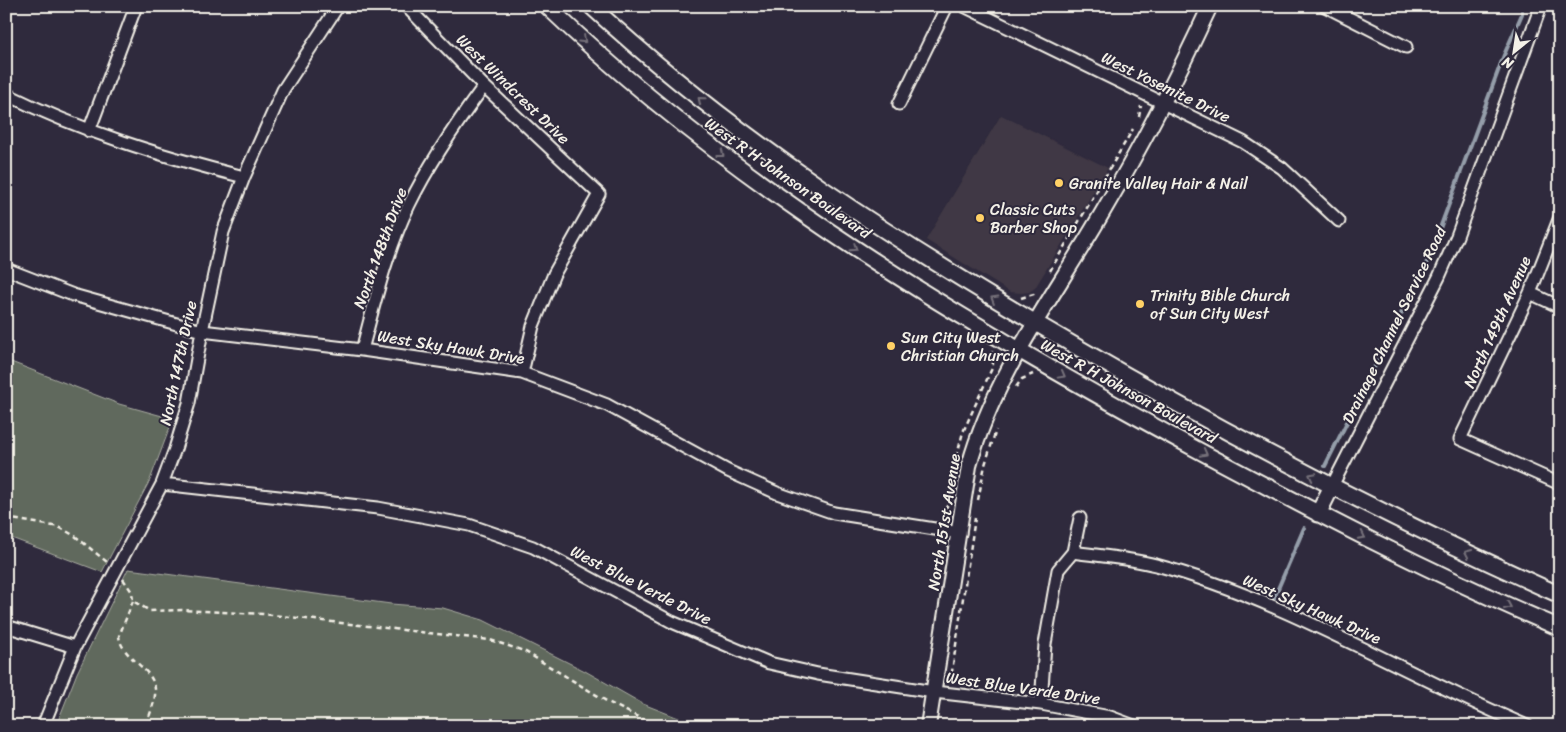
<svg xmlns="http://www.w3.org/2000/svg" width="1566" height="732" font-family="Sriracha,sans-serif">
  <rect width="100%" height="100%" fill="#2f2a3d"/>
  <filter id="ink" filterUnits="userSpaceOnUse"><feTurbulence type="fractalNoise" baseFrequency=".02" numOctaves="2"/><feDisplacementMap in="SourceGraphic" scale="10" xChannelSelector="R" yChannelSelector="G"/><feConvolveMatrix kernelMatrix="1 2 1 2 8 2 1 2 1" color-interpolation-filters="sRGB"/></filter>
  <g filter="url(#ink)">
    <path fill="#403844" d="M 1001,115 L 1108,168 L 1035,288 L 1029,292 L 1021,293 L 1010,292 L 926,240 Z"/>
    <path fill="#60695d" stroke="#aaada2" d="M 6,360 L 119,404 L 173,419 L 150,480 L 102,572 L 6,536 Z
      M 128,569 L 391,604 L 443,608 L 483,620 L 585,671 L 643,704 L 699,726 L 56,726 L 77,673 Z"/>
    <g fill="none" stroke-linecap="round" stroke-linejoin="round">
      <path stroke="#959eaa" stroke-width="4" d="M 1325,466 L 1429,258 L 1504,55 L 1522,14 L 1522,6
        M 1274,598 L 1304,528"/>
      <g stroke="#f4f1e8" stroke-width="15">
        <path id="minor" d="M 406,6 L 484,86 L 599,194 L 554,274 L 533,326 L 522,373
          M 964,6 L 1243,142 L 1282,168 L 1339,221
          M 1325,6 L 1406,47
          M 6,94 C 83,132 161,156 244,177
          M 899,104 L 947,6
          M 89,131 L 136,6
          M 1560,217 L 1530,293 L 1460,439 L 1560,484
          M 6,269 L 73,295 L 202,331 L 362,350 L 522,373 L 607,405 L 728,471 L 777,493 L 834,513 L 960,533
          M 1530,293 L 1560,307
          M 362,350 C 375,301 387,250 409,205 C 430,162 456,124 484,86
          M 162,484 L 378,508 L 469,525 L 533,547 L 672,622 L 769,663 L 818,674 L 934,692 L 1041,704 L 1110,717 L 1134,726
          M 1332,486 L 1439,277 L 1457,236 L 1541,6
          M 1073,552 C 1100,556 1129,558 1156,565 C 1286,600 1403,674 1527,726
          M 6,626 L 75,647
          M 1041,704 L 1045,644 L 1058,570 L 1073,552 L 1080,518
          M 43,726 L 75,647 L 162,484 L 175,449 L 189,403 L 202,331 L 223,232 L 244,177 L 283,90 L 338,6"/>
      </g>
      <g stroke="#f4f1e8" stroke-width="18">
        <path id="tertiary" d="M 928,726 L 969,466 C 995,372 1057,292 1105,208 C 1144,142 1178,75 1210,6"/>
      </g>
      <g stroke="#f4f1e8" stroke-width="19">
        <path id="secondary" d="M 547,6 C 737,188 964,324 1194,448 C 1314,512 1434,575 1560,628
          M 591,6 C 737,141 905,248 1077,347 C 1234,438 1394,521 1560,595
          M 1318,514 L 1332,486"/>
      </g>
      <path stroke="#f4f1e8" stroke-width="2.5" stroke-dasharray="5 4" stroke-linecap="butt" d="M 1139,117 L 1141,106
        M 1050,271 L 1133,129
        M 1021,298 L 1037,293
        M 1016,387 L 1022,379 L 1033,374
        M 978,500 L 985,465 L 996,430
        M 6,518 L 59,527 L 75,536 L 107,562
        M 942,518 L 947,506 L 955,463 L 963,432 L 993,366 L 992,349
        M 123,579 L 132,592 L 133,601 L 150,611 L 182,610 L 263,614 L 490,640 L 524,651 L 608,702 L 656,726
        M 133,601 L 119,636 C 122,661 158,668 155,695 C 154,705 149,716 146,726
        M 953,682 L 951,678 L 975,518"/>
      <use href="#minor" stroke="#2f2a3d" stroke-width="11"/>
      <use href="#tertiary" stroke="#2f2a3d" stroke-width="14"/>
      <use href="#secondary" stroke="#2f2a3d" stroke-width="15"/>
    </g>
    <defs><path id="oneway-chevron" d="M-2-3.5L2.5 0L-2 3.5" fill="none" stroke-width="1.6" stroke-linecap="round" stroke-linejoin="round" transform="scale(1.25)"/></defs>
    <g stroke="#747079">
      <use href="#oneway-chevron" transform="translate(583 40) rotate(43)"/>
      <use href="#oneway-chevron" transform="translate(701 100) rotate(-141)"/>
      <use href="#oneway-chevron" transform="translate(721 154) rotate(38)"/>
      <use href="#oneway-chevron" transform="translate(854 248) rotate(33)"/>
      <use href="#oneway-chevron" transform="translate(994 299) rotate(-149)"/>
      <use href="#oneway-chevron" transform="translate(1062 375) rotate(29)"/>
      <use href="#oneway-chevron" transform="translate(1204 453) rotate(28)"/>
      <use href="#oneway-chevron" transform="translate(1312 476) rotate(-153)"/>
      <use href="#oneway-chevron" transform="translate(1362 536) rotate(27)"/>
      <use href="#oneway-chevron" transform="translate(1468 553) rotate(-155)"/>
      <use href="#oneway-chevron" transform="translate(1508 606) rotate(24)"/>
    </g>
  </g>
  <g fill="#ffd166" stroke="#2f2a3d" stroke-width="2">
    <circle cx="1059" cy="183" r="5"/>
    <circle cx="980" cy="218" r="5"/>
    <circle cx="1140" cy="304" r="5"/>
    <circle cx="891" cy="346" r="5"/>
  </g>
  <g text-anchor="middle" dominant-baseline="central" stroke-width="4" stroke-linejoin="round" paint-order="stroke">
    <g font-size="16" fill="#f4f1e8" stroke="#2f2a3d">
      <text transform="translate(1166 87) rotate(26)">West Yosemite Drive</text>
      <text transform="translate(513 89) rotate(44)">West Windcrest Drive</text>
      <text transform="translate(788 178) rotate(35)">West R H Johnson Boulevard</text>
      <text transform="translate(380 248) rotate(-70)">North 148th Drive</text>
      <text transform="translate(1497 322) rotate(-66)">North 149th Avenue</text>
      <text transform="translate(1394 325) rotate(-64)">Drainage Channel Service Road</text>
      <text transform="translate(451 347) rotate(9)">West Sky Hawk Drive</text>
      <text transform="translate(178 363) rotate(-78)">North 147th Drive</text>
      <text transform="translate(1129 391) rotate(29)">West R H Johnson Boulevard</text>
      <text transform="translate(944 522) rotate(-81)">North 151st Avenue</text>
      <text transform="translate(641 585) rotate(27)">West Blue Verde Drive</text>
      <text transform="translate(1312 609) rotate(24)">West Sky Hawk Drive</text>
      <text transform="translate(1023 688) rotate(8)">West Blue Verde Drive</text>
    </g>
    <g font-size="16" fill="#f4f1e8" stroke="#2f2a3d" text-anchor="start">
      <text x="1069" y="183">Granite Valley Hair &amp; Nail</text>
      <text x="990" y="209">Classic Cuts<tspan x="990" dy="18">Barber Shop</tspan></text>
      <text x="1150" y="295">Trinity Bible Church<tspan x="1150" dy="18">of Sun City West</tspan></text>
      <text x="901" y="337">Sun City West<tspan x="901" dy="18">Christian Church</tspan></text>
    </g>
  </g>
  <rect width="1566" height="732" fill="none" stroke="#2f2a3d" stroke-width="25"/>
  <rect x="12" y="12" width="1541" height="707" fill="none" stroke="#f4f1e8" stroke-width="2" filter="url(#ink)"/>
  <g transform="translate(1514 52) rotate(210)" stroke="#2f2a3d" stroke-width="4" paint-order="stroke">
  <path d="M0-4L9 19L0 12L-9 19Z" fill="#f4f1e8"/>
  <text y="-8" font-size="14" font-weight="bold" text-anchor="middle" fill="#f4f1e8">N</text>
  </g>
</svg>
